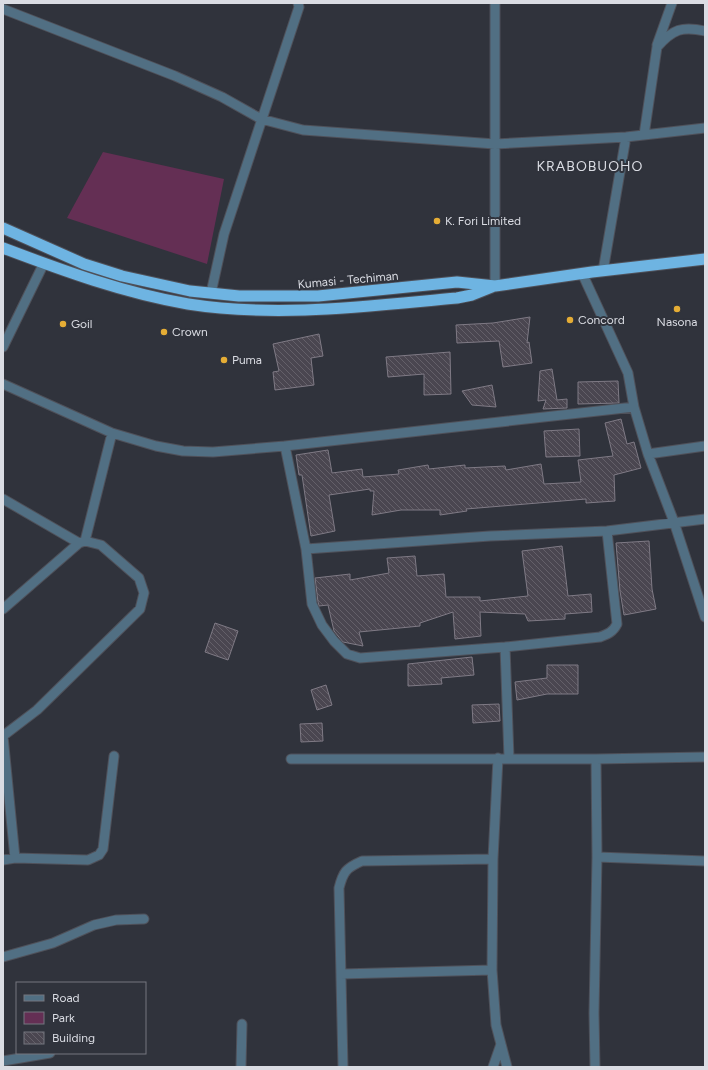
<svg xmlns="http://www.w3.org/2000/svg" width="708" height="1070" font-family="Figtree,sans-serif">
  <defs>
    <pattern id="building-back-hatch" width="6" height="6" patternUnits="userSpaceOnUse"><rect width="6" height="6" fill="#4a4650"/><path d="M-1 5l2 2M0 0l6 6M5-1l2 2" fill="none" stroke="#646069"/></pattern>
  </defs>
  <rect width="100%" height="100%" fill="#30333c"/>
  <path fill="#642f54" d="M 103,152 L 224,179 L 207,264 L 67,218 Z"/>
  <path fill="url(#building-back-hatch)" stroke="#7f7a85" d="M 530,317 L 527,343 L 529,342 L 532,363 L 503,367 L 499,341 L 457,343 L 456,325 L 493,323 Z
    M 319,334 L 323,356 L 311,358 L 314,385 L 275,390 L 273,372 L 279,371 L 273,344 Z
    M 450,352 L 451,394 L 424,395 L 424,374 L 388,377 L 386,357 Z
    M 552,369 L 557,400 L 567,399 L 567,408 L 543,409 L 546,400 L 538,401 L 540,371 Z
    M 618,381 L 619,403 L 578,404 L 578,382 Z
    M 492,385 L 496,407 L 472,405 L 462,391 Z
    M 621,419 L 627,444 L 634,442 L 641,468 L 614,475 L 615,501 L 586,503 L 586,499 L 466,509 L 467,511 L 440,515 L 440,510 L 401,510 L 372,515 L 374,491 L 370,491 L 370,489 L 329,495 L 335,531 L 311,536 L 302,475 L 299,475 L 296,455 L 328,450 L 332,473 L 362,469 L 363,477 L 399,474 L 398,470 L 428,465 L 429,469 L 465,465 L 465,468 L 505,466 L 506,470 L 541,464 L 544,484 L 581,482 L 578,460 L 613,456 L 605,423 Z
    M 579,429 L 580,456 L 546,457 L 544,431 Z
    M 649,541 L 652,589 L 656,609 L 624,615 L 620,591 L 616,543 Z
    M 562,546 L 568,596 L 591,594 L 592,612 L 565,614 L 565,619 L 528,621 L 525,614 L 480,612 L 481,636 L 455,639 L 453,612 L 420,623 L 420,626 L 359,632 L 363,646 L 343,642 L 334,631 L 328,605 L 319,606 L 318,602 L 315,578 L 350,574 L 350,580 L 389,573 L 387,558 L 415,556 L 417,576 L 444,574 L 446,597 L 480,597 L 480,601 L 528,596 L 522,551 Z
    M 215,623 L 238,631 L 228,660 L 205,652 Z
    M 472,657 L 474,675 L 441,678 L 442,684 L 408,686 L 408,664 Z
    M 547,665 L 578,665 L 578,694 L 547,694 L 517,700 L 515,682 L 547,678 Z
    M 326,685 L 332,705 L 317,710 L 311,690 Z
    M 499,704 L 500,721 L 473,723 L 472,705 Z
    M 322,723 L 323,741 L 301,742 L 300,724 Z"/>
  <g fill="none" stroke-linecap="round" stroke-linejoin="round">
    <g stroke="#4f515a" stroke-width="11">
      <path id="minor" d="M 3,9 L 175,76 L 222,97 L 261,119 L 303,130 L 495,144 L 626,137 L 705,128
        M 657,45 L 672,3
        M 644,135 L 657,47 C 673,29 682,26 705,31
        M 603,271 L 626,137
        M 582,273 L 628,373 L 634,407 L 648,454 L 674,522 L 705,617
        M 495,286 L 495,3
        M 211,293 L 224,234 L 299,7 L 298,3
        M 3,347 L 44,263
        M 3,384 L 112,433 L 156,446 L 183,451 L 213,452 L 285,446 L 634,407
        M 285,446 L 306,549 L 312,604 L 322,625 L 334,641 L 347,654 L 360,658 L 505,647 L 600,637 C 608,634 613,632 617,624 L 607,531
        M 648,454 L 705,446
        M 3,499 L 79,543
        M 85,541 L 112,433
        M 306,549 L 490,536 L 607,531 L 705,519
        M 3,609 L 79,543 L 85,541 L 101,545 L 139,578 L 144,593 L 140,609 L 37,710 L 3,736
        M 505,647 L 509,758
        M 3,736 L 15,858
        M 498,758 L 493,859 L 492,970 L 496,1025 L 507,1067
        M 291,759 L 596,759 L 705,757
        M 597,857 L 705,861
        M 3,860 L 15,858 L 88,860 L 99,855 L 103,849 L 114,756
        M 3,957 L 53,943 L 94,925 L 116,920 L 144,919
        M 341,974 L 492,970
        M 3,1061 L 50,1053
        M 241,1067 L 242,1024
        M 343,1067 L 339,888 C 343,872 346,868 362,861 L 493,859
        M 493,1067 L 501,1044
        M 595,1067 L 594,1013 L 597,857 L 596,759"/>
    </g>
    <g stroke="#4f515a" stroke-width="13">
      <path id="trunk" d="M 3,228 L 84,264 L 122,276 L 190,291 L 239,296 L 318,296 L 457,282 L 495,286 L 592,272 L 705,259
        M 3,248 C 64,271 124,293 188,304 C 277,318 368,306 457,298 L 472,295 L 492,287"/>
    </g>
    <use href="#minor" stroke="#516f83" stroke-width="9"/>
    <use href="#trunk" stroke="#6eb4e2" stroke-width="11"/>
  </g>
  <g fill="#e5ad35" stroke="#30333c" stroke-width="1.5">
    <circle cx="437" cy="221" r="4"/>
    <circle cx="677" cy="309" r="4"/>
    <circle cx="570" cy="320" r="4"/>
    <circle cx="63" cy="324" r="4"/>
    <circle cx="164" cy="332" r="4"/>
    <circle cx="224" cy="360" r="4"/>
  </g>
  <g text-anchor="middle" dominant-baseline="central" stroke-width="4" stroke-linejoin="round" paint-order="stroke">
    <g font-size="12" fill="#dadce3" stroke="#30333c" text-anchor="start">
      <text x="445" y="221">K. Fori Limited</text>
      <text x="578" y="320">Concord</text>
      <text x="677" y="322" text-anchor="middle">Nasona</text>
      <text x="71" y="324">Goil</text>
      <text x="172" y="332">Crown</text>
      <text x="232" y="360">Puma</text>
    </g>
    <g font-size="12" fill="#dadce3" stroke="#30333c">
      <text transform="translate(348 280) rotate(-5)">Kumasi - Techiman</text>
    </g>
    <g font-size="14" letter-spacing="1" fill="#dadce3" stroke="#30333c">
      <text x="590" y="166">KRABOBUOHO</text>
    </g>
  </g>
  <rect width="708" height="1070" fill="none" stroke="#dadce3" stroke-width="8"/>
  <rect x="16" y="982" width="130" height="72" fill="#30333c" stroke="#74777f"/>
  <rect x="24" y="995" width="20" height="6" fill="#516f83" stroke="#74777f"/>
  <text x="52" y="1002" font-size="12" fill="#dadce3">Road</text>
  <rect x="24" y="1012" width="20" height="12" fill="#642f54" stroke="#74777f"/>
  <text x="52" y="1022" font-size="12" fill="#dadce3">Park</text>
  <rect x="24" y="1032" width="20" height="12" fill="url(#building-back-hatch)" stroke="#74777f"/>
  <text x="52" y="1042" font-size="12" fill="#dadce3">Building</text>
</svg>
